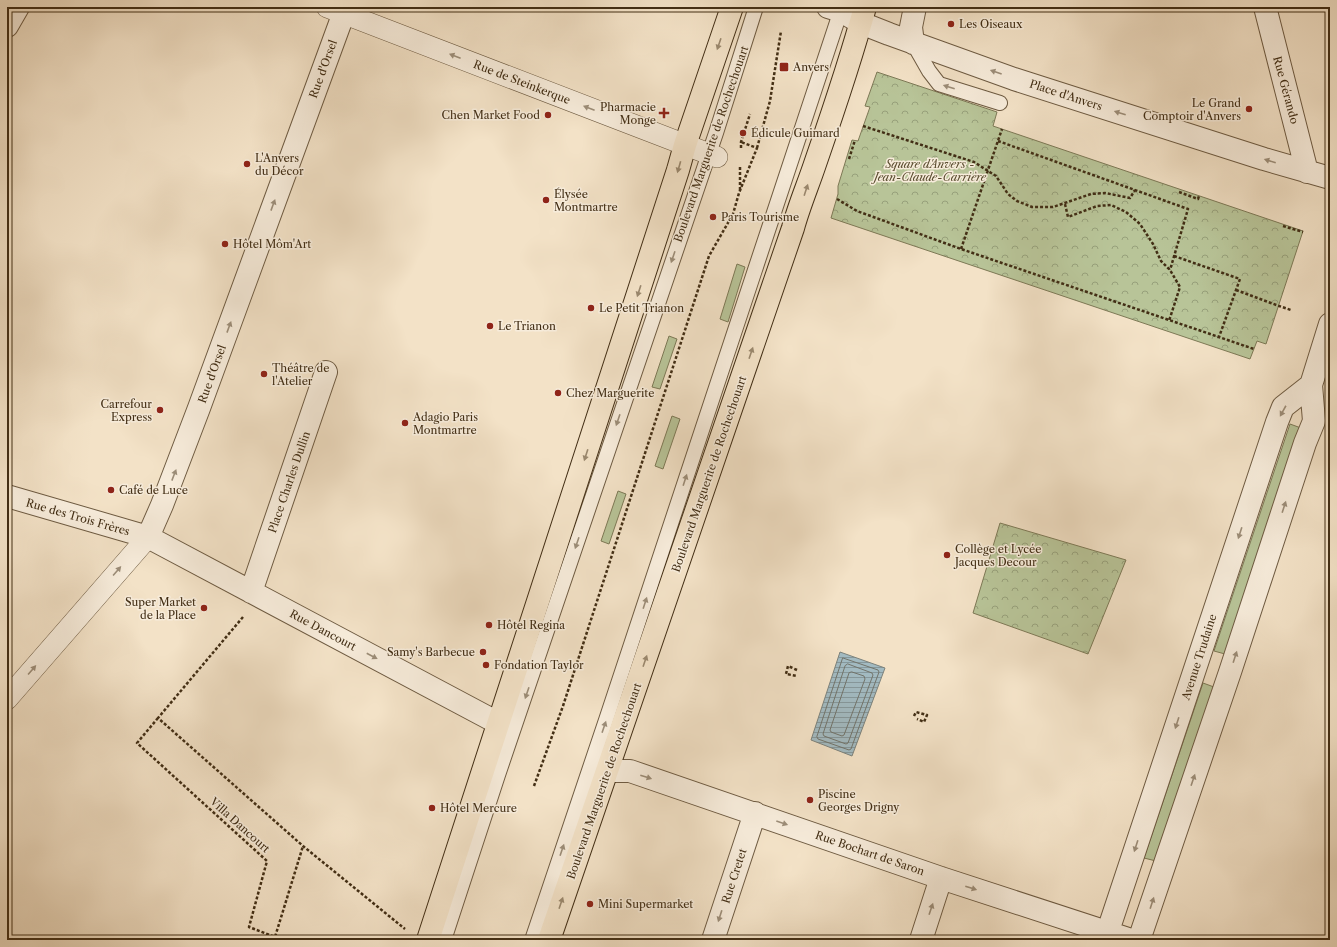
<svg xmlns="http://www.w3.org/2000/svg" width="1337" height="947" font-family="'Libre Caslon Text',serif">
  <defs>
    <pattern id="forest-crowns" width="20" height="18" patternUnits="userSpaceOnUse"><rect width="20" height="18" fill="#b8c498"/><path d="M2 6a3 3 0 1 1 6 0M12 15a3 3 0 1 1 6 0" fill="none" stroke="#97a07b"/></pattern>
    <pattern id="water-rules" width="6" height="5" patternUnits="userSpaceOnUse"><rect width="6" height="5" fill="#a2bac1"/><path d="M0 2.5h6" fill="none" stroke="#86989c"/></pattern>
  </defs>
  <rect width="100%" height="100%" fill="#f3e2c7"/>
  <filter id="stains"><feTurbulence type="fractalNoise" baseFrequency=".005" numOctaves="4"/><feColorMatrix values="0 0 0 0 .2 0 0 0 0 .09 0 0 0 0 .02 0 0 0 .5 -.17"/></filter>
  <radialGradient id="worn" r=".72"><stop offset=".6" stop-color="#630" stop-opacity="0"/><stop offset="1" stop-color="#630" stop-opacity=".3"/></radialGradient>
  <path fill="#b8c498" stroke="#7d7956" d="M 737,264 L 745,267 L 728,322 L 720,319 Z
    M 669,336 L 677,339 L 660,389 L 652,387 Z
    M 672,416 L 680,419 L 663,469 L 655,466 Z
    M 1290,424 L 1301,428 L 1225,654 L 1214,651 Z
    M 618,491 L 626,494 L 609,544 L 601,541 Z
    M 1203,683 L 1214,687 L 1156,861 L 1144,858 Z"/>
  <path fill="url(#forest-crowns)" stroke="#7d7956" d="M 877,72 L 997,112 L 993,126 L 1303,231 L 1266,344 L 1257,341 L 1250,359 L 831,218 L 838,194 L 838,186 L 852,140 L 858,141 L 870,107 L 865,106 Z
    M 1000,523 L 1126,560 L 1088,654 L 973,613 Z"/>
  <path fill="url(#water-rules)" stroke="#7c827c" d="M 840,652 L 885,668 L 852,756 L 811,740 Z"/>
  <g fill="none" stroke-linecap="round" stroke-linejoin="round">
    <path stroke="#72746b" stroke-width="1" d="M 843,658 L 878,670 L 879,672 L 851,749 L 849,750 L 818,739 L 817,737 Z
      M 848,664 L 872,673 L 873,675 L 848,743 L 846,744 L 824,736 L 823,734 L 845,666 Z
      M 852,672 L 864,676 L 865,679 L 844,735 L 842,736 L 831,732 L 830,730 L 849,673 Z"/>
    <g stroke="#6e5b42" stroke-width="16">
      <path id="service" d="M 913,43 L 929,71 L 939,84 L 1000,103
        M 444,940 L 498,775 L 716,133 L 756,7
        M 532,940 L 606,720 L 842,7"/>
    </g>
    <g stroke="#6e5b42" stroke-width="22">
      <path id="pedestrian" d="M 327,7 L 717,157
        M 7,699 L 148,537"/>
    </g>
    <g stroke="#6e5b42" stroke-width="24">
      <path id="minor" d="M 828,7 L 841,11 L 861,23 L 889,34 L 1014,79 L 1264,159 L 1330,178
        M 1265,7 L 1307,172
        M 7,26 L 18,7
        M 913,43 L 911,27 L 915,7
        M 7,496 L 148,537 L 498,723
        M 148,537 L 162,505 L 199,408 L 346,7
        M 251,592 L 326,372
        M 608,771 L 630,771 L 941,878 L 1131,940
        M 713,940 L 755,813
        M 921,940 L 941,878
        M 1105,940 L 1277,422 L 1283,407 L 1311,385
        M 1139,940 L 1230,672 L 1305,443 L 1314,421 L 1311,385 L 1330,324"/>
    </g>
    <g stroke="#422e15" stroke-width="24">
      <path id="primary" d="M 428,940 L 678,170 L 685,145 L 732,7
        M 549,940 L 793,228 C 799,206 808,185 815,164 C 833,112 851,60 865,7"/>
    </g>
    <path stroke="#422e15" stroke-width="2.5" stroke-dasharray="3 2" stroke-linecap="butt" d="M 863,126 L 974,162 L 996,176 L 1008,194 L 1017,201 L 1032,207 L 1053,207 L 1091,194 L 1105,193 L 1130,198 L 1135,190
      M 998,141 L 1188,209 L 1170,270
      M 741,148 L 741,142 L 750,114
      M 757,148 L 770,101 L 781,31
      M 849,159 L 855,140
      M 740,190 L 740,167
      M 1179,192 L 1198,199 L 1199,196
      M 837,199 L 857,211 L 961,249 L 1254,349
      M 1065,204 L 1068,217 L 1097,206 L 1111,205 L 1126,212 L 1140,224 L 1153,244 L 1161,261 L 1170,270 L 1180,287 L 1169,321
      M 1283,226 L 1303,232
      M 961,249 L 1002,129
      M 1174,256 L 1240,279 L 1219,337
      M 1236,290 L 1279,306 L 1291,310
      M 243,617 L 158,718 L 303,846 L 405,929
      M 797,670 L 788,666 L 786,674 L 797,676
      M 914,716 L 916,712 L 927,715 L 924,722 L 917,719
      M 158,718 L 137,743 L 267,861 L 249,927 L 275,937 L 303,846
      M 534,786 L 563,706 L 709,256 L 733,214 L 739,193 L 757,148 L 741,142"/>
    <use href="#service" stroke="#f7ecdb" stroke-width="14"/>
    <use href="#pedestrian" stroke="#f7ecdb" stroke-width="21"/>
    <use href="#minor" stroke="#f7ecdb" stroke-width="22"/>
    <use href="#primary" stroke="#f3e2c7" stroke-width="22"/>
  </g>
  <defs><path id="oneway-solid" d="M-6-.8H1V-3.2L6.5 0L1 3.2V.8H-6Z"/></defs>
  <g fill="#9a886e">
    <use href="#oneway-solid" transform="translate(719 44) rotate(109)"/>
    <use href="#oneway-solid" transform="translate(679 167) rotate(106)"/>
    <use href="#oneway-solid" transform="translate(806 190) rotate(-72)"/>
    <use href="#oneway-solid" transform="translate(639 291) rotate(108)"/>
    <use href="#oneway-solid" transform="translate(751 353) rotate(-71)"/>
    <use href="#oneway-solid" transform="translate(586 455) rotate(108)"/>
    <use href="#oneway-solid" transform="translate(645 661) rotate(-71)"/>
    <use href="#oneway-solid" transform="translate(561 903) rotate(-71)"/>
  </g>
  <g fill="#9c8d78">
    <use href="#oneway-solid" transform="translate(455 56) rotate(-159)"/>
    <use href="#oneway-solid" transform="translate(996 72) rotate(-161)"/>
    <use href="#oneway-solid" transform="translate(949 87) rotate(-162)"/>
    <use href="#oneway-solid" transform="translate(589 108) rotate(-159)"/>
    <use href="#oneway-solid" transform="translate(1120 113) rotate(-162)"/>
    <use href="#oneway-solid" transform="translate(1270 161) rotate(-163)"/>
    <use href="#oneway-solid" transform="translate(273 205) rotate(-70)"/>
    <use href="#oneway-solid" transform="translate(673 257) rotate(109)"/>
    <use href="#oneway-solid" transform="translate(229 327) rotate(-70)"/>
    <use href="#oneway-solid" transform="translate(1283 411) rotate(119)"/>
    <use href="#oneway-solid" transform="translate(618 420) rotate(109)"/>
    <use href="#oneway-solid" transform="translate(174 475) rotate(-69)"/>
    <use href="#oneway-solid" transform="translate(685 480) rotate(-72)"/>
    <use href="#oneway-solid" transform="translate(1284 507) rotate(-72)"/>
    <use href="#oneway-solid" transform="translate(1240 533) rotate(108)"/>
    <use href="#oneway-solid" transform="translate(577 543) rotate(109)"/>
    <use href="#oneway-solid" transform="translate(117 571) rotate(-49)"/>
    <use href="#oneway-solid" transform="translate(645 603) rotate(-72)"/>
    <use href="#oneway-solid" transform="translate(372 656) rotate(28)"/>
    <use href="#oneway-solid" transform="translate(1235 657) rotate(-72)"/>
    <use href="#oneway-solid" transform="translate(32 670) rotate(-49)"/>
    <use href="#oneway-solid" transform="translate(527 693) rotate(109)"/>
    <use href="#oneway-solid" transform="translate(1177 723) rotate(108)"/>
    <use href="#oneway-solid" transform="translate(604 727) rotate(-71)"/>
    <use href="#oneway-solid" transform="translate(646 777) rotate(18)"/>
    <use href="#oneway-solid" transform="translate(1193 780) rotate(-71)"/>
    <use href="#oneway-solid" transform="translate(782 823) rotate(19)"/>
    <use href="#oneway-solid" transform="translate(1136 846) rotate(108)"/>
    <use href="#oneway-solid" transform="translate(562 850) rotate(-71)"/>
    <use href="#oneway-solid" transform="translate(971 888) rotate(18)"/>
    <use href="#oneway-solid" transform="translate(1152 903) rotate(-72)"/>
    <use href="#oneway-solid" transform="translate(931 909) rotate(-71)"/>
    <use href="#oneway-solid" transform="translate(720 916) rotate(108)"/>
  </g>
  <g fill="#8f2418" stroke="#f7ecdb" stroke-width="1.5">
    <circle cx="951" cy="24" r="4"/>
    <rect x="779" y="62" width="10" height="10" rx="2"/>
    <circle cx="1249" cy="109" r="4"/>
    <path d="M662 107h4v4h4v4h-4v4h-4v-4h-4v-4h4z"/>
    <circle cx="548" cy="115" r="4"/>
    <circle cx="743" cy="133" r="4"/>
    <circle cx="247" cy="164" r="4"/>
    <circle cx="546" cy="200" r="4"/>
    <circle cx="713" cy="217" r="4"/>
    <circle cx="225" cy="244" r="4"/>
    <circle cx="591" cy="308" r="4"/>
    <circle cx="490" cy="326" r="4"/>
    <circle cx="264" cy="374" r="4"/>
    <circle cx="558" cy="393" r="4"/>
    <circle cx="160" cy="410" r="4"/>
    <circle cx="405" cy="423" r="4"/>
    <circle cx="111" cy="490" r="4"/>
    <circle cx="947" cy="555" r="4"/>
    <circle cx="204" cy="608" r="4"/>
    <circle cx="489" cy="625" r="4"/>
    <circle cx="483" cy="652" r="4"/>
    <circle cx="486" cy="665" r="4"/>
    <circle cx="810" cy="800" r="4"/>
    <circle cx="432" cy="808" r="4"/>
    <circle cx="590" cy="904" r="4"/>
  </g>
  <g text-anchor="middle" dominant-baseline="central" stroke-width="3" stroke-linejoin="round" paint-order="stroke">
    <g font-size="11" fill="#422e15" stroke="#f7ecdb" text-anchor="start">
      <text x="959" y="24">Les Oiseaux</text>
      <text x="793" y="67">Anvers</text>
      <text x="1241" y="103" text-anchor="end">Le Grand<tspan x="1241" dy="13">Comptoir d'Anvers</tspan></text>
      <text x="656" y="107" text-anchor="end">Pharmacie<tspan x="656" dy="13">Monge</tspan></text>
      <text x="540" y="115" text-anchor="end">Chen Market Food</text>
      <text x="751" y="133">Édicule Guimard</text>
      <text x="255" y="158">L'Anvers<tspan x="255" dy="13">du Décor</tspan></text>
      <text x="554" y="194">Élysée<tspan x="554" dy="13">Montmartre</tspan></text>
      <text x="721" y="217">Paris Tourisme</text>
      <text x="233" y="244">Hôtel Môm'Art</text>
      <text x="599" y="308">Le Petit Trianon</text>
      <text x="498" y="326">Le Trianon</text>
      <text x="272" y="368">Théâtre de<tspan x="272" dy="13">l'Atelier</tspan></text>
      <text x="566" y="393">Chez Marguerite</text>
      <text x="152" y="404" text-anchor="end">Carrefour<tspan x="152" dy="13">Express</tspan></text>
      <text x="413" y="417">Adagio Paris<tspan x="413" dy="13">Montmartre</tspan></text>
      <text x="119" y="490">Café de Luce</text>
      <text x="955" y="549">Collège et Lycée<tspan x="955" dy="13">Jacques Decour</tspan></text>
      <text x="196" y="602" text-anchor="end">Super Market<tspan x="196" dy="13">de la Place</tspan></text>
      <text x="497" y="625">Hôtel Regina</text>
      <text x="475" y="652" text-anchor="end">Samy's Barbecue</text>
      <text x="494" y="665">Fondation Taylor</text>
      <text x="818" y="794">Piscine<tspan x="818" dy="13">Georges Drigny</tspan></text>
      <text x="440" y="808">Hôtel Mercure</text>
      <text x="598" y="904">Mini Supermarket</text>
    </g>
    <g font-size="11" fill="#422e15" stroke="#f7ecdb">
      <text transform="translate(323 69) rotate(-70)">Rue d'Orsel</text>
      <text transform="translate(522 82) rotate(21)">Rue de Steinkerque</text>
      <text transform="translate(1286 90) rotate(75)">Rue Gérando</text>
      <text transform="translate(1066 95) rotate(18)">Place d'Anvers</text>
      <text transform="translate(711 144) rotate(-71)">Boulevard Marguerite de Rochechouart</text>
      <text transform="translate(212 374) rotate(-70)">Rue d'Orsel</text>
      <text transform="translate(709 474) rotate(-71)">Boulevard Marguerite de Rochechouart</text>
      <text transform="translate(289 482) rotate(-71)">Place Charles Dullin</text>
      <text transform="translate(78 517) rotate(16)">Rue des Trois Frères</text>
      <text transform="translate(323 630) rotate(28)">Rue Dancourt</text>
      <text transform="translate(1199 657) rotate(-72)">Avenue Trudaine</text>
      <text transform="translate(604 781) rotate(-71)">Boulevard Marguerite de Rochechouart</text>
      <text transform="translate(240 825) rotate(42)">Villa Dancourt</text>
      <text transform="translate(870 853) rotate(19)">Rue Bochart de Saron</text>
      <text transform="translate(734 876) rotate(-72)">Rue Cretet</text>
    </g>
    <g font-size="11" font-style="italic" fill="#5a4c2f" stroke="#f7ecdb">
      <text x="930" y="164">Square d'Anvers -<tspan x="930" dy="13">Jean-Claude-Carrière</tspan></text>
    </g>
  </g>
  <rect width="1337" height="947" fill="none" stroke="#f3e2c7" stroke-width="24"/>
  <rect x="8" y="8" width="1321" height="931" fill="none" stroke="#422e15" stroke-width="2"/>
  <rect x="12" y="12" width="1313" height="923" fill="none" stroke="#422e15"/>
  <rect width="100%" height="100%" filter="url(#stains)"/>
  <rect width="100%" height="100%" fill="url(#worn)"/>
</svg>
